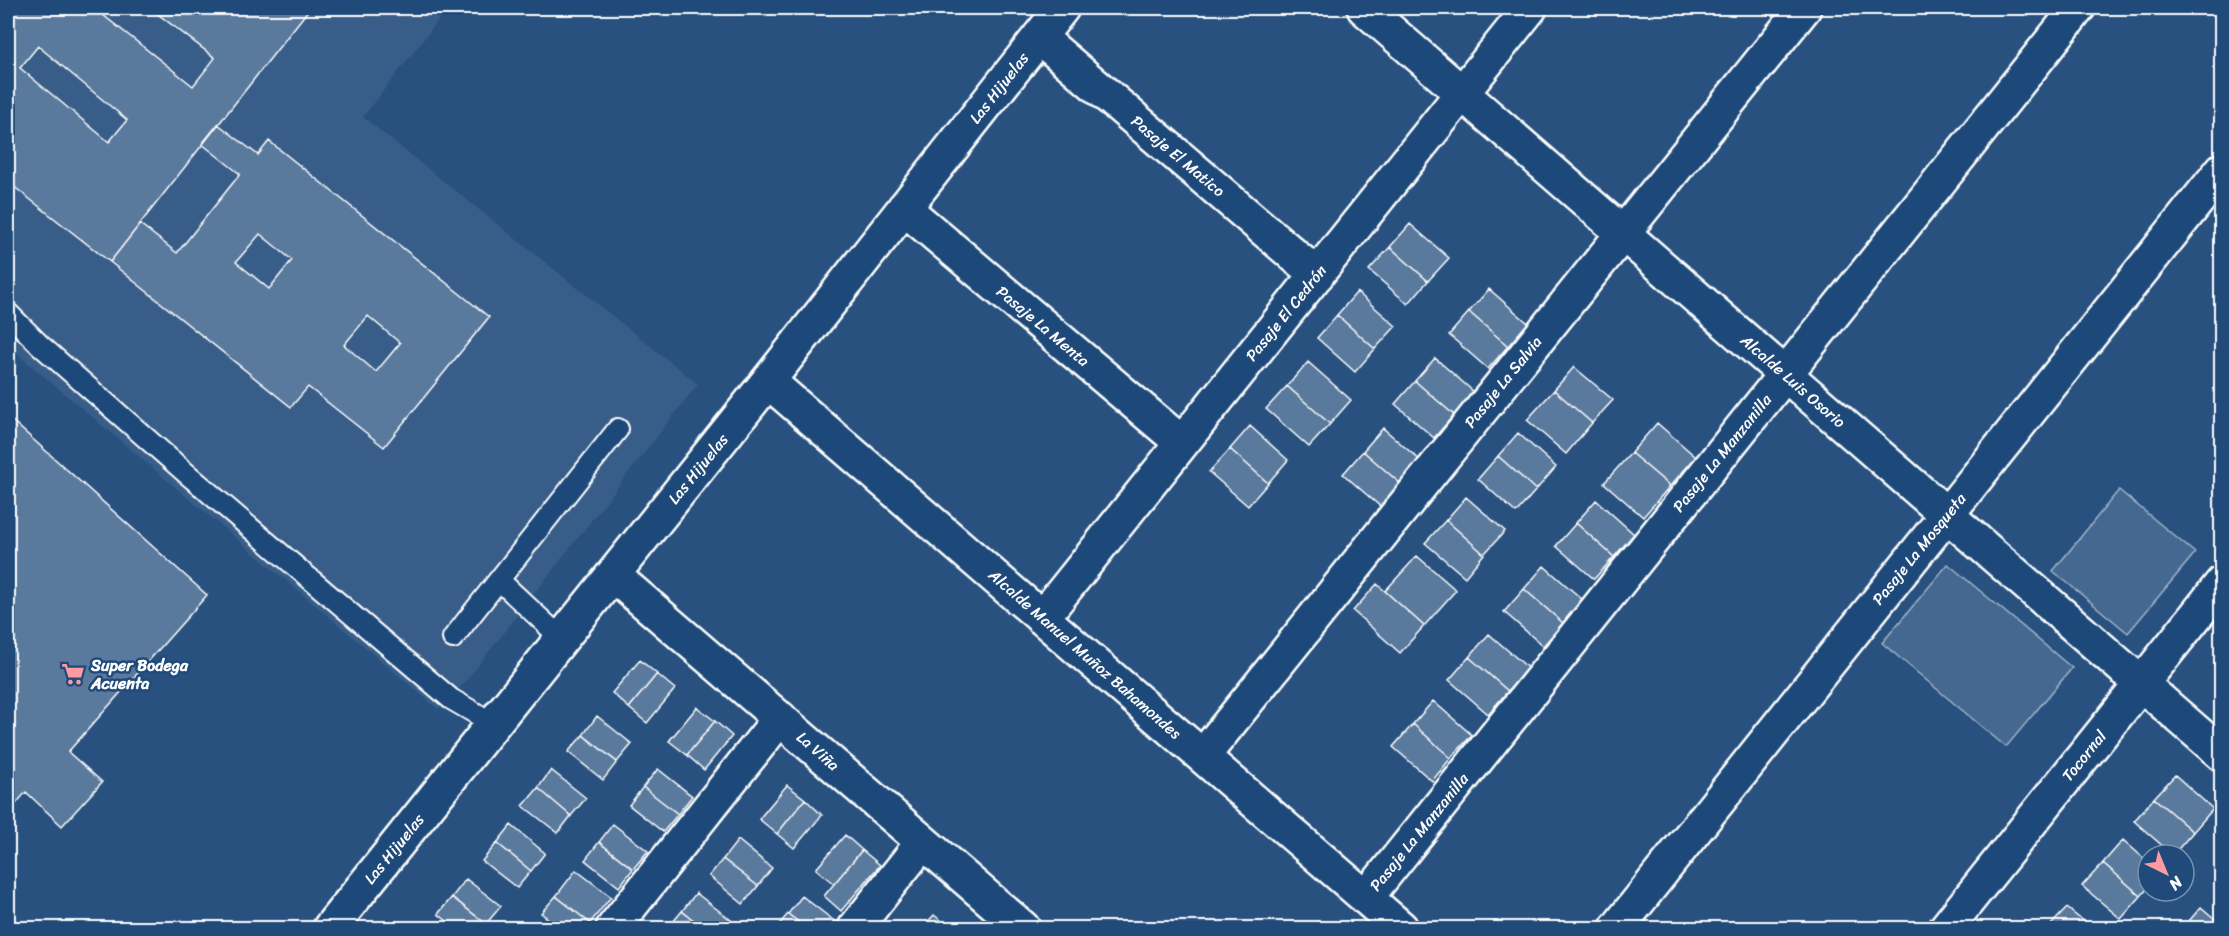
<svg xmlns="http://www.w3.org/2000/svg" width="2229" height="936" font-family="Sriracha,sans-serif">
  <rect width="100%" height="100%" fill="#28517f"/>
  <filter id="ink" filterUnits="userSpaceOnUse"><feTurbulence type="fractalNoise" baseFrequency=".0167" numOctaves="2"/><feDisplacementMap in="SourceGraphic" scale="12" xChannelSelector="R" yChannelSelector="G"/><feConvolveMatrix kernelMatrix="1 2 1 2 8 2 1 2 1" color-interpolation-filters="sRGB"/></filter>
  <g filter="url(#ink)">
    <path fill="#375d88" d="M 8,8 L 448,8 L 363,117 L 698,384 L 463,685 L 438,709 L 8,346 Z"/>
    <path fill="#446890" stroke="#a2b4c8" stroke-width="1.5" d="M 2119,490 L 2195,553 L 2128,633 L 2053,571 Z
      M 1948,564 L 2072,668 L 2006,747 L 1882,643 Z"/>
    <path fill="#5a7a9d" stroke="#fff" stroke-width="1.5" fill-rule="evenodd" d="M 8,8 L 94,8 L 193,86 L 215,58 L 150,8 L 310,8 L 110,262 L 8,182 ZM 38,46 L 127,120 L 109,142 L 20,68 Z
      M 218,124 L 258,155 L 269,141 L 489,317 L 384,447 L 308,387 L 291,407 L 110,262 L 140,224 L 177,253 L 240,174 L 202,144 ZM 260,234 L 292,260 L 269,289 L 236,262 ZM 368,316 L 400,343 L 376,372 L 344,345 Z
      M 1410,224 L 1449,258 L 1428,281 L 1390,247 Z
      M 1390,247 L 1428,281 L 1408,304 L 1369,270 Z
      M 1489,289 L 1528,323 L 1508,346 L 1469,312 Z
      M 1357,292 L 1396,326 L 1375,349 L 1337,315 Z
      M 1469,312 L 1508,346 L 1488,369 L 1449,335 Z
      M 1337,315 L 1375,349 L 1355,372 L 1317,338 Z
      M 1435,358 L 1474,392 L 1454,415 L 1415,381 Z
      M 1308,362 L 1351,400 L 1330,424 L 1287,386 Z
      M 1574,367 L 1613,400 L 1592,423 L 1554,390 Z
      M 1415,381 L 1454,415 L 1434,438 L 1395,404 Z
      M 1287,386 L 1330,424 L 1309,447 L 1266,409 Z
      M 1554,390 L 1592,423 L 1566,454 L 1527,420 Z
      M 8,417 L 207,595 L 68,752 L 102,782 L 62,826 L 26,792 L 8,813 Z
      M 1657,423 L 1696,457 L 1670,486 L 1631,453 Z
      M 1250,426 L 1288,460 L 1268,483 L 1230,449 Z
      M 1383,428 L 1422,462 L 1402,485 L 1363,451 Z
      M 1518,433 L 1556,467 L 1536,490 L 1498,456 Z
      M 1230,449 L 1268,483 L 1248,506 L 1209,472 Z
      M 1363,451 L 1402,485 L 1382,508 L 1343,474 Z
      M 1631,453 L 1670,486 L 1643,517 L 1604,483 Z
      M 1498,456 L 1536,490 L 1516,513 L 1478,479 Z
      M 1466,497 L 1505,531 L 1484,554 L 1446,520 Z
      M 1596,500 L 1634,534 L 1614,557 L 1576,523 Z
      M 1446,520 L 1484,554 L 1465,577 L 1425,543 Z
      M 1576,523 L 1614,557 L 1594,579 L 1556,546 Z
      M 1417,556 L 1456,590 L 1424,626 L 1385,591 Z
      M 1544,566 L 1583,600 L 1563,623 L 1524,589 Z
      M 1377,584 L 1424,626 L 1400,653 L 1353,611 Z
      M 1524,589 L 1563,623 L 1543,646 L 1504,612 Z
      M 1489,634 L 1528,668 L 1508,691 L 1469,657 Z
      M 1469,657 L 1508,691 L 1488,714 L 1449,680 Z
      M 640,660 L 657,674 L 629,708 L 612,693 Z
      M 657,674 L 675,689 L 647,723 L 629,708 Z
      M 1433,701 L 1472,735 L 1451,758 L 1413,724 Z
      M 697,707 L 715,721 L 687,755 L 669,741 Z
      M 597,716 L 632,744 L 617,762 L 583,735 Z
      M 715,721 L 732,736 L 704,770 L 687,755 Z
      M 1413,724 L 1451,758 L 1432,781 L 1393,747 Z
      M 583,735 L 617,762 L 603,780 L 568,752 Z
      M 658,769 L 692,796 L 678,814 L 643,787 Z
      M 551,770 L 586,798 L 571,816 L 538,788 Z
      M 2175,775 L 2213,809 L 2193,832 L 2154,798 Z
      M 787,785 L 805,799 L 777,834 L 759,819 Z
      M 643,787 L 678,814 L 663,832 L 629,805 Z
      M 538,788 L 571,816 L 558,833 L 523,806 Z
      M 2154,798 L 2193,832 L 2173,855 L 2134,821 Z
      M 805,799 L 822,815 L 794,848 L 777,834 Z
      M 613,824 L 648,851 L 633,869 L 599,842 Z
      M 511,825 L 545,853 L 531,871 L 497,843 Z
      M 845,835 L 862,850 L 834,884 L 816,869 Z
      M 738,840 L 772,868 L 758,886 L 723,859 Z
      M 2123,840 L 2148,862 L 2148,888 L 2141,896 L 2103,863 Z
      M 599,842 L 633,869 L 619,887 L 585,860 Z
      M 497,843 L 531,871 L 517,888 L 482,861 Z
      M 862,850 L 880,865 L 841,911 L 824,896 Z
      M 723,859 L 758,886 L 743,904 L 709,876 Z
      M 2103,863 L 2141,896 L 2121,919 L 2082,886 Z
      M 576,870 L 611,897 L 590,923 L 556,896 Z
      M 466,879 L 501,906 L 486,924 L 452,897 Z
      M 696,893 L 731,920 L 724,928 L 704,928 L 682,911 Z
      M 556,896 L 590,923 L 585,928 L 560,928 L 541,913 Z
      M 802,896 L 837,923 L 832,928 L 807,928 L 788,914 Z
      M 452,897 L 486,924 L 483,928 L 456,928 L 438,914 Z
      M 2201,907 L 2222,925 L 2222,928 L 2183,928 Z
      M 2067,908 L 2091,928 L 2048,928 Z
      M 682,911 L 704,928 L 668,928 Z
      M 788,914 L 807,928 L 776,928 Z
      M 934,915 L 951,928 L 922,928 Z"/>
    <g fill="none" stroke-linecap="round" stroke-linejoin="round">
      <g stroke="#fff" stroke-width="24">
        <path id="lane" d="M 8,313 L 40,345 L 186,473 L 451,699 L 494,724
          M 500,581 L 562,639
          M 453,638 L 618,429"/>
      </g>
      <g stroke="#fff" stroke-width="38">
        <path id="street" d="M 1364,8 L 2222,754
          M 1039,37 L 1317,275
          M 904,208 L 1182,443
          M 768,381 L 1401,928
          M 613,575 L 1023,928
          M 1042,618 L 1530,8
          M 1203,756 L 1804,8
          M 1366,898 L 2078,8
          M 330,928 L 768,381 L 1062,8
          M 613,928 L 780,718
          M 855,928 L 923,842
          M 1617,928 L 2222,170"/>
      </g>
      <g stroke="#fff" stroke-width="38">
        <path id="secondary" d="M 1946,928 L 2222,583"/>
      </g>
      <use href="#lane" stroke="#1f4a7a" stroke-width="20"/>
      <use href="#street" stroke="#1f4a7a" stroke-width="33"/>
      <use href="#secondary" stroke="#1f4a7a" stroke-width="33"/>
    </g>
  </g>
  <defs>
    <g id="supermarket-bare" transform="scale(1.8)"><path d="M-6-5.5h2.5l.6 2H6L4.5 2H-2.5L-4.4-4H-6ZM-1.5 3.2a1.3 1.3 0 1 0 .1 0ZM3 3.2a1.3 1.3 0 1 0 .1 0Z" fill="#ff9aa2" stroke="#1f4a7a" stroke-width="2.5" paint-order="stroke"/></g>
  </defs>
  <g fill-rule="evenodd">
    <use href="#supermarket-bare" x="73" y="674"/>
  </g>
  <g text-anchor="middle" dominant-baseline="central" stroke-width="5" stroke-linejoin="round" paint-order="stroke">
    <g font-size="16" fill="#fff" stroke="#1f4a7a">
      <text transform="translate(999 88) rotate(-52)">Las Hijuelas</text>
      <text transform="translate(1178 156) rotate(40)">Pasaje El Matico</text>
      <text transform="translate(1286 313) rotate(-51)">Pasaje El Cedrón</text>
      <text transform="translate(1043 326) rotate(40)">Pasaje La Menta</text>
      <text transform="translate(1793 381) rotate(41)">Alcalde Luis Osorio</text>
      <text transform="translate(1503 382) rotate(-51)">Pasaje La Salvia</text>
      <text transform="translate(1722 453) rotate(-51)">Pasaje La Manzanilla</text>
      <text transform="translate(698 469) rotate(-51)">Las Hijuelas</text>
      <text transform="translate(1919 549) rotate(-51)">Pasaje La Mosqueta</text>
      <text transform="translate(1085 654) rotate(41)">Alcalde Manuel Muñoz Bahamondes</text>
      <text transform="translate(818 751) rotate(41)">La Viña</text>
      <text transform="translate(2084 756) rotate(-51)">Tocornal</text>
      <text transform="translate(1419 832) rotate(-51)">Pasaje La Manzanilla</text>
      <text transform="translate(394 849) rotate(-51)">Las Hijuelas</text>
    </g>
    <g font-size="16" font-weight="bold" fill="#fff" stroke="#1f4a7a" text-anchor="start">
      <text x="91" y="665">Super Bodega<tspan x="91" dy="18">Acuenta</tspan></text>
    </g>
  </g>
  <rect width="2229" height="936" fill="none" stroke="#1f4a7a" stroke-width="30"/>
  <rect x="15" y="15" width="2199" height="906" fill="none" stroke="#fff" stroke-width="2" filter="url(#ink)"/>
  <g transform="translate(2166 873) rotate(137)"><circle r="28" fill="#1f4a7a" stroke="#7992af" stroke-width="1.5"/>
  <path d="M0-4.5L10 22L0 15L-10 22Z" fill="#ff9aa2"/>
  <text y="-9" font-size="16" font-weight="bold" text-anchor="middle" fill="#ffffff">N</text>
  </g>
</svg>
